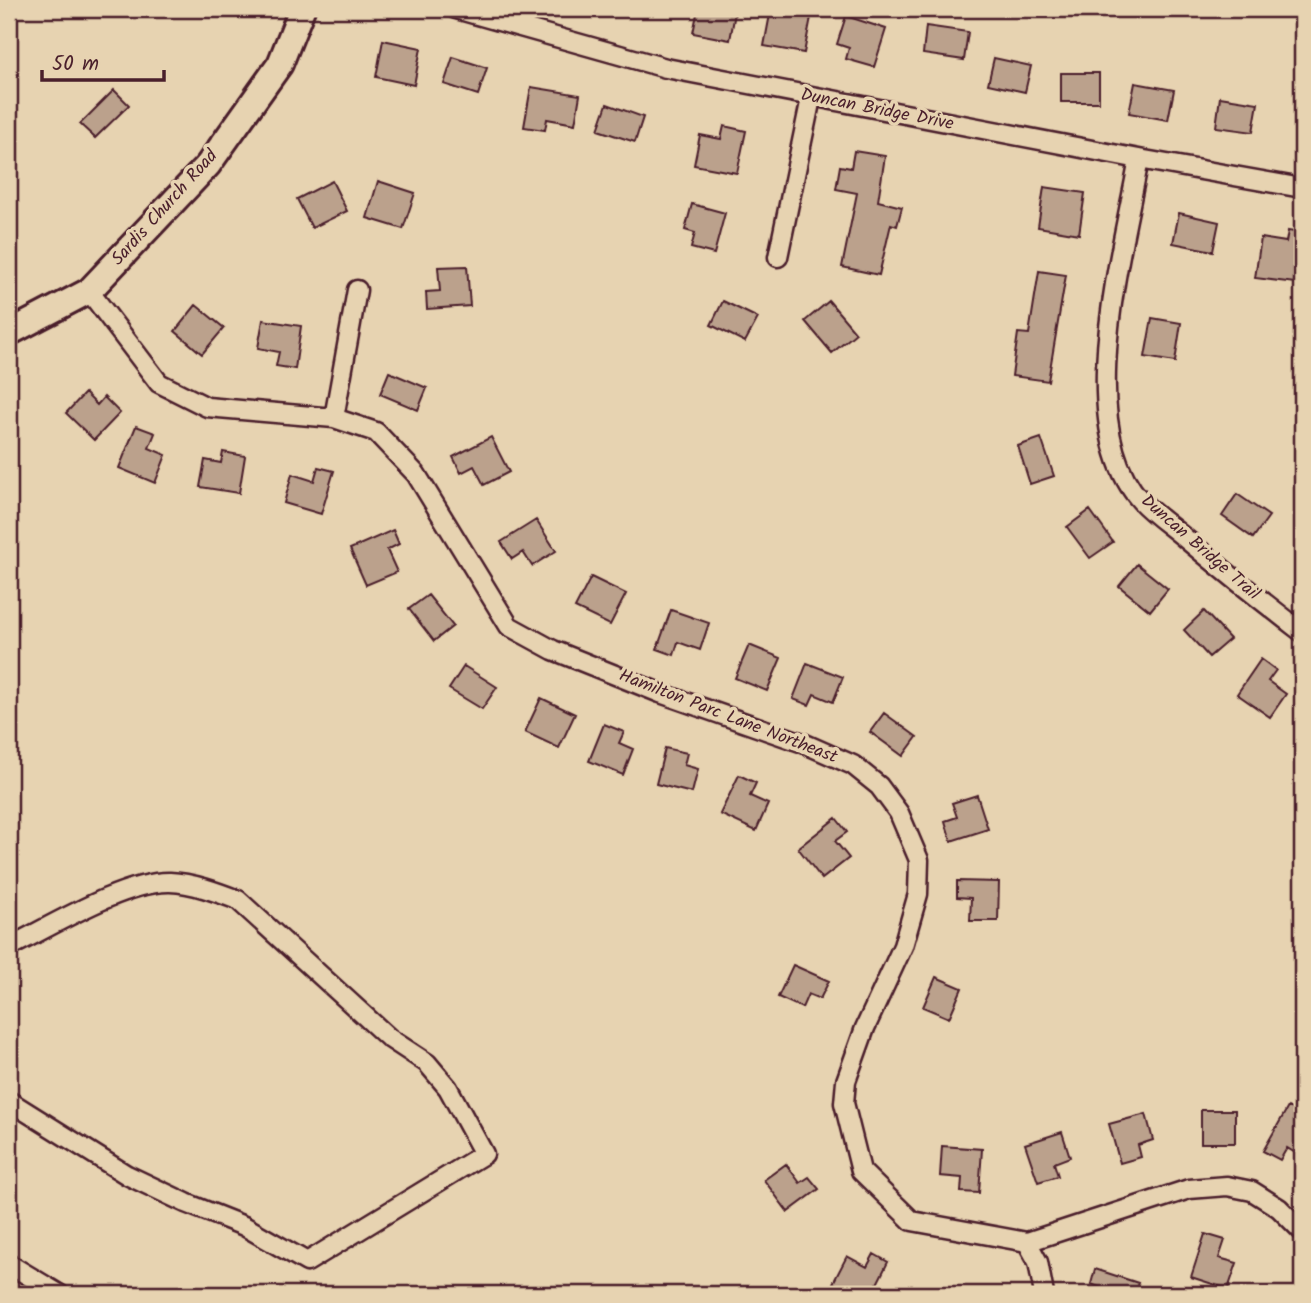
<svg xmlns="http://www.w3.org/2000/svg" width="1311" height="1303" font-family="Kalam,sans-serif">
  <rect width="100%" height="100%" fill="#e7d3b1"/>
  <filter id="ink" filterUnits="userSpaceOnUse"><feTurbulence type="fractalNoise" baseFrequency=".0143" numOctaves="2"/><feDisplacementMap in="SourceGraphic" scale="14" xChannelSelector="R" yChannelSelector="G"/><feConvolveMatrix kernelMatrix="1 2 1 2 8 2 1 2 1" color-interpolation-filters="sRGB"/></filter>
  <g filter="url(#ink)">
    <path fill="#bba18c" stroke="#4a1f2b" stroke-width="2" d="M 698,9 L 735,13 L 730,40 L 693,33 Z
      M 771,9 L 812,12 L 804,53 L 764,46 Z
      M 846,16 L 886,29 L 874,67 L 846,59 L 849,48 L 837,44 Z
      M 926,26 L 968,32 L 964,60 L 923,54 Z
      M 383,40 L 421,48 L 414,85 L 376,77 Z
      M 453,57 L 487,68 L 478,95 L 444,84 Z
      M 994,58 L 1031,66 L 1025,92 L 988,84 Z
      M 1061,73 L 1099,73 L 1099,102 L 1061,102 Z
      M 1135,83 L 1174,90 L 1168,120 L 1129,113 Z
      M 531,87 L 580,95 L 575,124 L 547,119 L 545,130 L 524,127 Z
      M 114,90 L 129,105 L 95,138 L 80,124 Z
      M 1220,97 L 1258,103 L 1253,132 L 1216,127 Z
      M 607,104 L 643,117 L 635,142 L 598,130 Z
      M 724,126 L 746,131 L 737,173 L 694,165 L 700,135 L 721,139 Z
      M 854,151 L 885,156 L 878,201 L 902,207 L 897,226 L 891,224 L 879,275 L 842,267 L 857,193 L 836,189 L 840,166 L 851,168 Z
      M 332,181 L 347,211 L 312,228 L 297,199 Z
      M 378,181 L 415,193 L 403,229 L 367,218 Z
      M 1044,187 L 1085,193 L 1079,234 L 1038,227 Z
      M 692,204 L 725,213 L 714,254 L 691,248 L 695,233 L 685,230 Z
      M 1179,213 L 1219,222 L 1213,251 L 1173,243 Z
      M 1288,231 L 1302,233 L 1295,283 L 1255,278 L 1261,238 L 1286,242 Z
      M 467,266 L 470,306 L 427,309 L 426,292 L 440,291 L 438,267 Z
      M 1039,271 L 1066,275 L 1048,381 L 1012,376 L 1018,333 L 1029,334 Z
      M 723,301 L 758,318 L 745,342 L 711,325 Z
      M 829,301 L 856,333 L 832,353 L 805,321 Z
      M 196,305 L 224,328 L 202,354 L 175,331 Z
      M 1152,318 L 1181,323 L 1175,362 L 1145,357 Z
      M 263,320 L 301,326 L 295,369 L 276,366 L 279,352 L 258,348 Z
      M 389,372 L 427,388 L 418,410 L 380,394 Z
      M 85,393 L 97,405 L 104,397 L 120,413 L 94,440 L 66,413 Z
      M 136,426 L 155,433 L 149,448 L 166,455 L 155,483 L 119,468 Z
      M 491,437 L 509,472 L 484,485 L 474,466 L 461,473 L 453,457 Z
      M 1041,438 L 1054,476 L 1030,484 L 1018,446 Z
      M 223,452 L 245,456 L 239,493 L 200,487 L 205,460 L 221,463 Z
      M 318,467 L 334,471 L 321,514 L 284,503 L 292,474 L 314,481 Z
      M 1237,494 L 1269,516 L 1253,538 L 1222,516 Z
      M 1090,510 L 1113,542 L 1090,558 L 1067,527 Z
      M 536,520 L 556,551 L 532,566 L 523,552 L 512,559 L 501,542 Z
      M 393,530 L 399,544 L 387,550 L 397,572 L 366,585 L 350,549 Z
      M 1137,564 L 1168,589 L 1150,611 L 1119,586 Z
      M 591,577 L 626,594 L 610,625 L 575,608 Z
      M 428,595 L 453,626 L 434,641 L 409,609 Z
      M 671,610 L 709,623 L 700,650 L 678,642 L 674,655 L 657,649 Z
      M 1204,611 L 1230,639 L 1209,657 L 1184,630 Z
      M 749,645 L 781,658 L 767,691 L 735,678 Z
      M 1261,659 L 1276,670 L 1268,681 L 1286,694 L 1270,717 L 1237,694 Z
      M 807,663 L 843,677 L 833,702 L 814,694 L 809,705 L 793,699 Z
      M 464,666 L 497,687 L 482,709 L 449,689 Z
      M 541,698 L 575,714 L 559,748 L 525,732 Z
      M 884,713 L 917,737 L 903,756 L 870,732 Z
      M 604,724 L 624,732 L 619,743 L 633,749 L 623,775 L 589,761 Z
      M 665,748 L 687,753 L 684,765 L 698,769 L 692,793 L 656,784 Z
      M 739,775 L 756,783 L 750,796 L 768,804 L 756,831 L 720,814 Z
      M 977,795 L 988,829 L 951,841 L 945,821 L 957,817 L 952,803 Z
      M 836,818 L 847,832 L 835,841 L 849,858 L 822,879 L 798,848 Z
      M 957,881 L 999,882 L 998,921 L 970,921 L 971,898 L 957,897 Z
      M 793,965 L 829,981 L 820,999 L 808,994 L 802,1008 L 778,997 Z
      M 936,977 L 962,988 L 949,1018 L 923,1007 Z
      M 1288,1107 L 1302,1115 L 1302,1157 L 1287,1148 L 1280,1160 L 1263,1151 Z
      M 1201,1110 L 1235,1110 L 1235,1143 L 1201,1143 Z
      M 1146,1114 L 1153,1140 L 1138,1145 L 1141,1157 L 1120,1163 L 1109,1124 Z
      M 1062,1132 L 1070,1157 L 1054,1163 L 1058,1176 L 1038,1182 L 1025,1144 Z
      M 942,1146 L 982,1149 L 979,1193 L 961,1192 L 962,1178 L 940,1176 Z
      M 786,1164 L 800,1183 L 809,1177 L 819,1189 L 788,1212 L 764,1180 Z
      M 1205,1234 L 1225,1240 L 1219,1258 L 1237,1263 L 1228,1289 L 1191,1277 Z
      M 874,1254 L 888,1262 L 872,1294 L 855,1294 L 833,1283 L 847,1256 L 867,1267 Z
      M 1095,1269 L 1138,1283 L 1134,1294 L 1100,1294 L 1102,1288 L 1091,1284 Z"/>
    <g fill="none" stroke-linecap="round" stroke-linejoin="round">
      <g stroke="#4a1f2b" stroke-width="23">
        <path id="street" d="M 456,9 L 666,68 L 1139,159 L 1302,188
          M 1139,159 C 1123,249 1072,427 1141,501 C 1154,515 1171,526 1186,539 C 1224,571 1263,602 1302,632
          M 778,257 L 811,98
          M 89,291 L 159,383 L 207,407 L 334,418 L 376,432 L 416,474 L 509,626 L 553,650 L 660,693 L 803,743 L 853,765 L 879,786 L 899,813 L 919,860 L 918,894 L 903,946 L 865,1028 L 846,1081 L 844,1103 L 861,1171 L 912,1221 L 1027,1242 L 1189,1189 L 1227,1186 L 1252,1191 L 1279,1208 L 1302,1231
          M 334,418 L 357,290
          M 9,947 C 50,927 124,881 170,882 C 193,883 217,892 238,900 L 389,1038 L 427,1063 L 448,1088 L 484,1154 L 307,1262 L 244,1226 L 186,1203 L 127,1175 L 9,1101
          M 1027,1242 L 1038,1262 L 1044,1294
          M 9,1264 L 59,1294"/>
      </g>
      <g stroke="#4a1f2b" stroke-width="30">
        <path id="secondary" d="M 9,333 L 89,291 L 208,165 L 280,64 L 302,9"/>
      </g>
      <use href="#street" stroke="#e7d3b1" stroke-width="18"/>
      <use href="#secondary" stroke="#e7d3b1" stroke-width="24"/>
    </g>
  </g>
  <g text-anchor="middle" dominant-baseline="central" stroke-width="7" stroke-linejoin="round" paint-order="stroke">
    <g font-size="18" fill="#4a1f2b" stroke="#e7d3b1">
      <text transform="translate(877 110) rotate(11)">Duncan Bridge Drive</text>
      <text transform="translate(165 208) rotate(-48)">Sardis Church Road</text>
      <text transform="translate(1200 548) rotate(41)">Duncan Bridge Trail</text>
      <text transform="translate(728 717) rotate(21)">Hamilton Parc Lane Northeast</text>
    </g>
  </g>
  <rect width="1311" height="1303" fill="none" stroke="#e7d3b1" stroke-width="35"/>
  <rect x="18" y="18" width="1276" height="1268" fill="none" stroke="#4a1f2b" stroke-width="2.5" filter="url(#ink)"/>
  <path d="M42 70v10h122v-10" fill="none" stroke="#4a1f2b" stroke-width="3.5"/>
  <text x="52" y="70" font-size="21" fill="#4a1f2b" stroke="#e7d3b1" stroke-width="5" paint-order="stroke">50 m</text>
</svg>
